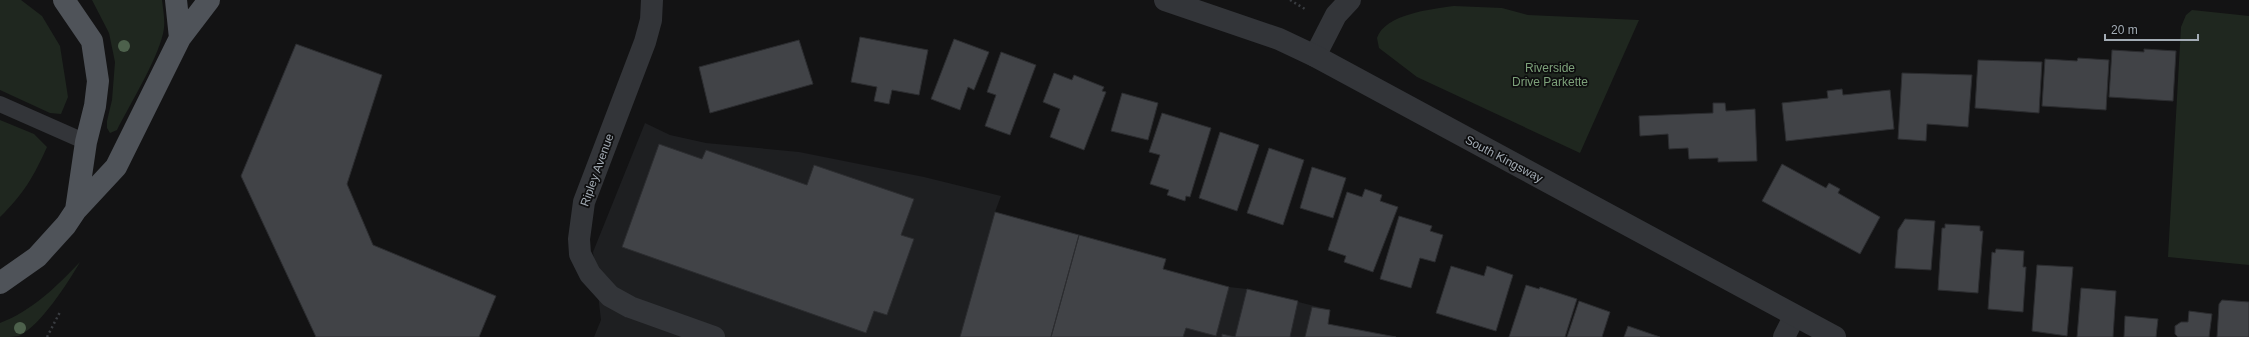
<svg xmlns="http://www.w3.org/2000/svg" width="2249" height="337" font-family="Helvetica,sans-serif">
  <rect width="100%" height="100%" fill="#131314"/>
  <path fill="#1e1f21" d="M 645,123 L 670,135 L 706,143 L 799,152 L 924,177 L 1001,196 L 995,212 L 1163,269 L 1229,287 L 1247,289 L 1330,310 L 1328,324 L 1396,337 L 594,337 L 601,320 L 593,252 Z"/>
  <path fill="#1f271f" d="M 0,0 L 21,0 L 42,16 L 60,46 L 68,97 L 61,114 L 50,113 L 0,90 Z
    M 92,0 L 162,0 C 163,9 165,19 164,28 C 161,54 130,104 117,130 L 110,133 L 107,128 L 107,121 L 112,100 L 115,62 L 109,33 Z
    M 1454,6 L 1502,8 L 1528,15 L 1639,20 L 1580,153 L 1417,77 L 1379,48 L 1377,38 C 1385,14 1432,9 1454,6 Z
    M 2192,10 L 2249,16 L 2249,265 L 2168,257 L 2181,27 L 2186,15 Z
    M 0,120 L 34,134 L 47,147 C 34,176 23,195 0,217 Z
    M 80,262 C 68,283 40,326 19,336 C 14,337 5,337 0,337 L 0,323 C 32,311 57,286 80,262 Z"/>
  <path fill="#414347" stroke="#2c2d30" d="M 860,37 L 928,50 L 919,95 L 892,90 L 889,104 L 874,101 L 877,87 L 851,82 Z
    M 954,39 L 989,52 L 974,90 L 968,87 L 960,110 L 931,99 Z
    M 799,40 L 813,84 L 710,113 L 699,67 Z
    M 296,44 L 382,75 L 347,184 L 373,245 L 496,296 L 479,337 L 316,337 L 241,176 Z
    M 2144,49 L 2176,51 L 2173,101 L 2109,97 L 2112,50 L 2144,52 Z
    M 1001,52 L 1036,65 L 1010,135 L 985,126 L 996,95 L 987,92 Z
    M 2078,58 L 2109,60 L 2106,110 L 2042,106 L 2045,59 L 2077,61 Z
    M 1978,60 L 2042,62 L 2039,113 L 1975,108 Z
    M 1054,73 L 1072,80 L 1074,75 L 1104,87 L 1102,91 L 1106,92 L 1084,150 L 1050,137 L 1060,109 L 1043,102 Z
    M 1902,73 L 1972,75 L 1968,127 L 1927,124 L 1926,141 L 1898,139 Z
    M 1842,89 L 1843,95 L 1890,90 L 1894,129 L 1786,141 L 1782,103 L 1828,98 L 1827,91 Z
    M 1122,93 L 1158,103 L 1148,140 L 1111,131 Z
    M 1713,103 L 1725,103 L 1726,111 L 1755,109 L 1757,161 L 1718,162 L 1718,158 L 1689,159 L 1688,148 L 1669,149 L 1668,134 L 1640,136 L 1639,116 L 1713,113 Z
    M 1162,113 L 1211,128 L 1190,197 L 1186,196 L 1185,201 L 1167,195 L 1169,190 L 1150,184 L 1160,155 L 1149,152 Z
    M 1220,132 L 1259,145 L 1237,211 L 1199,198 Z
    M 659,144 L 702,159 L 706,150 L 807,185 L 814,165 L 914,199 L 901,235 L 914,239 L 887,315 L 874,311 L 866,333 L 622,247 Z
    M 1269,148 L 1304,160 L 1283,225 L 1247,213 Z
    M 1782,164 L 1826,188 L 1829,183 L 1840,189 L 1838,193 L 1880,217 L 1860,254 L 1762,201 Z
    M 1312,167 L 1346,178 L 1333,218 L 1300,208 Z
    M 1365,189 L 1382,195 L 1380,201 L 1398,207 L 1373,272 L 1344,262 L 1346,256 L 1328,250 L 1347,192 L 1362,197 Z
    M 995,212 L 1079,235 L 1051,337 L 960,337 Z
    M 1399,216 L 1432,226 L 1430,231 L 1443,235 L 1435,262 L 1420,258 L 1411,288 L 1380,279 Z
    M 1905,219 L 1935,221 L 1931,270 L 1895,268 L 1898,230 Z
    M 1945,224 L 1980,226 L 1980,231 L 1983,231 L 1978,293 L 1938,290 L 1942,228 L 1945,228 Z
    M 1079,235 L 1166,259 L 1163,269 L 1229,287 L 1216,336 L 1186,328 L 1183,337 L 1051,337 Z
    M 1996,249 L 2024,251 L 2023,267 L 2026,267 L 2023,312 L 1988,309 L 1992,252 L 1995,253 Z
    M 2037,265 L 2073,267 L 2067,336 L 2032,331 Z
    M 1451,266 L 1484,276 L 1487,266 L 1513,275 L 1496,331 L 1436,313 Z
    M 1526,285 L 1539,289 L 1540,287 L 1577,299 L 1565,337 L 1509,337 Z
    M 2081,288 L 2116,291 L 2113,337 L 2077,337 Z
    M 1247,289 L 1298,301 L 1290,337 L 1222,337 L 1222,334 L 1235,337 Z
    M 2222,300 L 2249,302 L 2249,337 L 2217,337 L 2219,304 Z
    M 1579,301 L 1610,312 L 1602,337 L 1567,337 Z
    M 1312,307 L 1330,310 L 1328,324 L 1396,337 L 1305,337 Z
    M 2189,311 L 2212,314 L 2209,337 L 2178,337 L 2175,334 L 2175,326 L 2181,322 L 2188,322 Z
    M 2125,316 L 2158,319 L 2156,337 L 2124,337 Z
    M 1628,326 L 1660,337 L 1624,337 Z"/>
  <g fill="none" stroke-linecap="round" stroke-linejoin="round">
    <path stroke="#393c40" stroke-width="2.5" stroke-dasharray="2 3" stroke-linecap="butt" d="M 1290,0 L 1305,9
      M 47,337 L 60,312"/>
    <path stroke="#333539" stroke-width="16" d="M 0,104 L 86,142"/>
    <path stroke="#333539" stroke-width="22" d="M 652,0 L 651,20 L 645,42 L 584,202 L 579,239 L 580,254 L 590,274 L 610,296 L 630,307 L 714,337
      M 1315,56 L 1336,15 L 1350,0
      M 1784,337 L 1794,317"/>
    <path stroke="#333539" stroke-width="22" d="M 1165,0 L 1279,39 L 1315,56 L 1835,337"/>
    <path stroke="#4f5359" stroke-width="22" d="M 64,0 L 92,41 L 98,81 L 95,106 L 86,142 L 76,210
      M 176,0 L 180,38
      M 0,283 L 37,257 L 66,225 L 76,210 L 116,167 L 180,38 L 209,0"/>
  </g>
  <g fill="#4d614c">
    <circle cx="124" cy="46" r="6"/>
    <circle cx="20" cy="328" r="6"/>
  </g>
  <g text-anchor="middle" dominant-baseline="central" stroke-width="3.5" stroke-linejoin="round" paint-order="stroke">
    <g font-size="12" fill="#7da17a" stroke="#0e0e0f">
      <text x="1550" y="68">Riverside<tspan x="1550" dy="14">Drive Parkette</tspan></text>
    </g>
    <g font-size="12" fill="#a3acb5" stroke="#0e0e0f">
      <text transform="translate(1504 159) rotate(28)">South Kingsway</text>
      <text transform="translate(597 170) rotate(-70)">Ripley Avenue</text>
    </g>
  </g>
  <path d="M2105 34v6h93v-6" fill="none" stroke="#a3acb5" stroke-width="2"/>
  <text x="2111" y="34" font-size="12" fill="#a3acb5" stroke="#0e0e0f" stroke-width="3" paint-order="stroke">20 m</text>
</svg>
